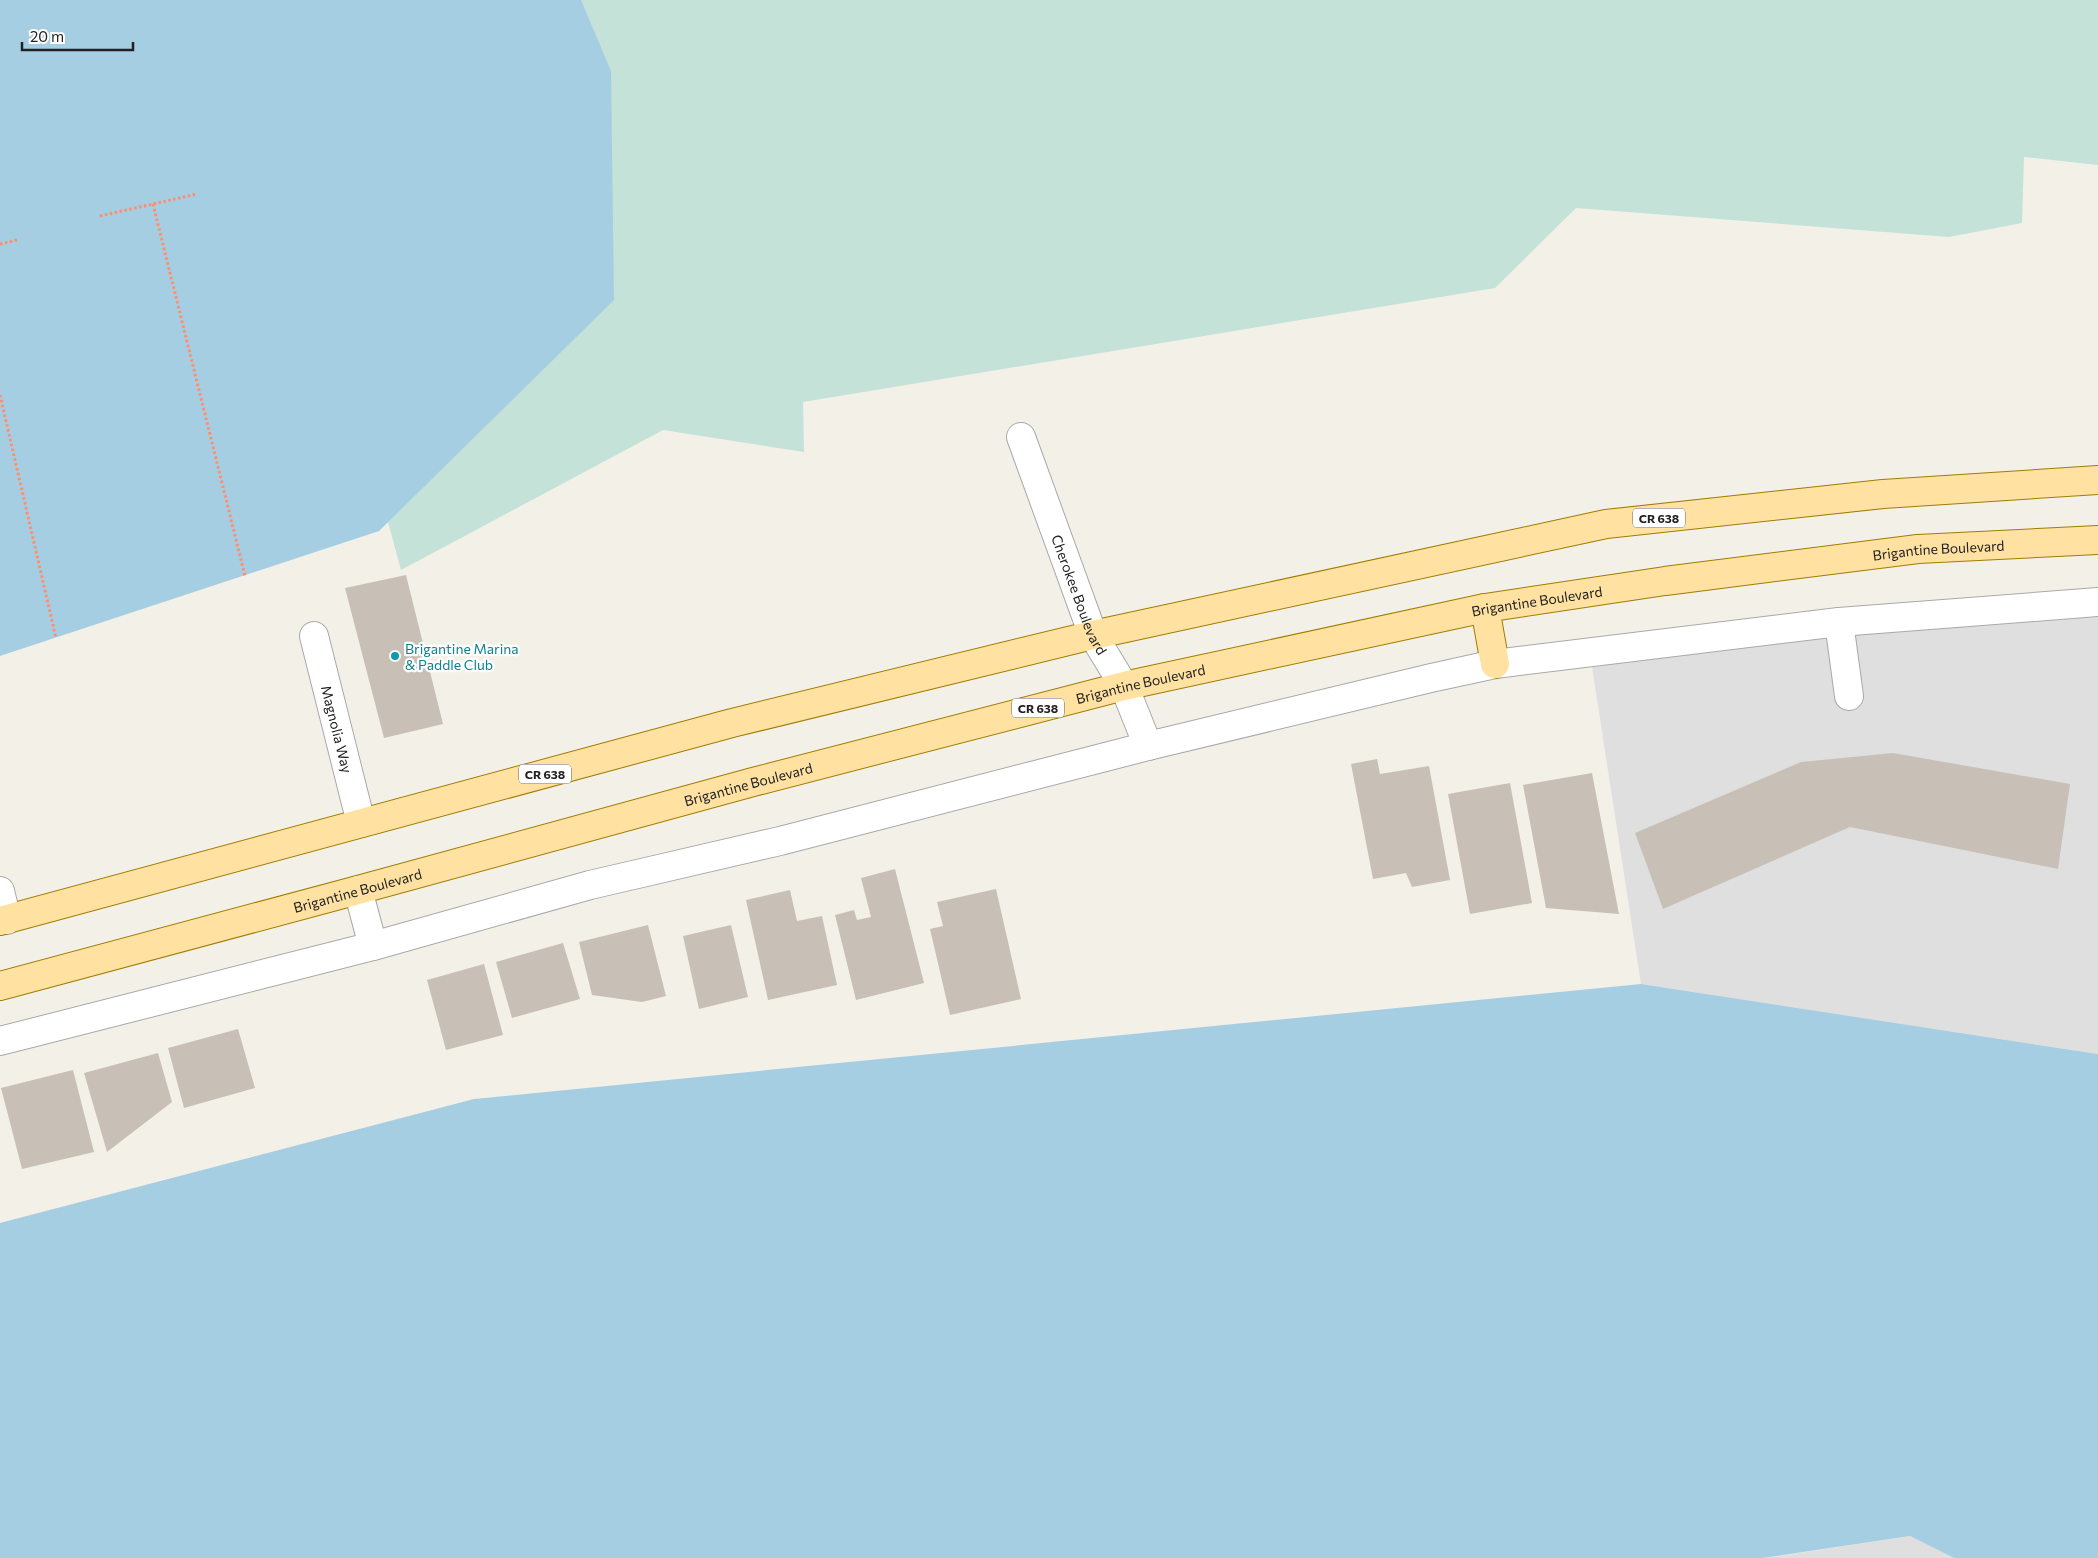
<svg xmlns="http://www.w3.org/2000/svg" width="2098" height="1558" font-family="Commissioner,sans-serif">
  <rect width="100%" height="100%" fill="#f3f0e8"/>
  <path fill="#e0dfdf" d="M 2098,602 L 2098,1054 L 1641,984 L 1590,654 Z
    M 1910,1536 L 1954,1558 L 1763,1558 L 1780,1556 Z"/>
  <path fill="#c4e2d8" d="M 449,0 L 2098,0 L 2098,165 L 2024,157 L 2022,223 L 1949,237 L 1576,208 L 1495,288 L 803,402 L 804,452 L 663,430 L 401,570 L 343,356 Z"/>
  <path fill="#a6cee3" d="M 0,0 L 581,0 L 611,71 L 614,300 L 379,531 L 0,656 Z
    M 1641,984 L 2098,1054 L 2098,1558 L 1954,1558 L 1910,1536 L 1763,1558 L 0,1558 L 0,1223 L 474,1099 Z"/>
  <path fill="#c8c0b7" d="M 406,575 L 443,724 L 384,738 L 345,588 Z
    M 1893,753 L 2070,784 L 2058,869 L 1850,827 L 1663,909 L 1635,833 L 1801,762 Z
    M 1377,759 L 1380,774 L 1429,766 L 1450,880 L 1412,887 L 1406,873 L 1373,879 L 1351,764 Z
    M 1592,773 L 1619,914 L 1546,908 L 1523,785 Z
    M 1510,783 L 1532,903 L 1470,914 L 1448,794 Z
    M 895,869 L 924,983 L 856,1000 L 835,915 L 854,910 L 857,920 L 871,917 L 861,878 Z
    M 996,889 L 1021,999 L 950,1015 L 930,929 L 943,926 L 937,902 Z
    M 790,890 L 797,921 L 822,916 L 837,985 L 768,1000 L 746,900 Z
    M 648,925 L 666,996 L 642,1002 L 592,995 L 579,942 Z
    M 731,925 L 748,997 L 699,1009 L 683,936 Z
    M 563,943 L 580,999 L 512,1018 L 496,962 Z
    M 484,964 L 503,1035 L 446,1050 L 427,980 Z
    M 238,1029 L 255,1088 L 184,1108 L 168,1048 Z
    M 158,1053 L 172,1102 L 107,1152 L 84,1073 Z
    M 73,1070 L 94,1152 L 22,1169 L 1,1088 Z"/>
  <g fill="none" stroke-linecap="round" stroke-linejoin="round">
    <g stroke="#a9a9a9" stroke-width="30">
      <g id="minor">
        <path id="s1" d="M 1021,437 L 1093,635 L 1124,686 L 1148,746"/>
        <path d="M 1839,622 L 1849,696"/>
        <path id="s2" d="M 314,636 L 361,823"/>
        <path d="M 358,890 L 373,946"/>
        <path d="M 0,891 L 7,920"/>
        <path d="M 0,1041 L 373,946 L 590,885 L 780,841 L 1148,746 L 1431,678 L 1495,664 L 1839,622 L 2098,602"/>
      </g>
    </g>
    <g stroke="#a07d00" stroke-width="30">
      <g id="major">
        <path d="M 1485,608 L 1495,664"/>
        <path d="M 0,921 L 732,723 L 1093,635 L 1606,524 L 1883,494 L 2098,480"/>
        <path id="s3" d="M 0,986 L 358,890 L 753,782 L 1124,686 L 1485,608 L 1665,581 L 1918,549 L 2098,540"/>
      </g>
    </g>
    <path stroke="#ff8d6d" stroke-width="3" stroke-dasharray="2.5 2.5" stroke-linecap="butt" d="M 153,204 L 245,576
      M 100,216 L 197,194
      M 0,244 L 17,240
      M 0,395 L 56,638"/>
    <use href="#minor" stroke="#fff" stroke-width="28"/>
    <use href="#major" stroke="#ffe1a1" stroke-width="28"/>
  </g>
  <circle fill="#0f9aa8" stroke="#fff" stroke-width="2" cx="395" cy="656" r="5"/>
  <g text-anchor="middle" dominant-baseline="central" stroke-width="4.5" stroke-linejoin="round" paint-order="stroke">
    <g fill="#fff" stroke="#646464" stroke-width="1">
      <rect x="1633" y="508.5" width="52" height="19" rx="4"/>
      <rect x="1012" y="698.5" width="52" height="19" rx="4"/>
      <rect x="519" y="764.5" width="52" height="19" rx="4"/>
    </g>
    <g font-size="12" font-weight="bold" fill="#222">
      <text x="1659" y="518">CR 638</text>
      <text x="1038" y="708">CR 638</text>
      <text x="545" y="774">CR 638</text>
    </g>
    <g font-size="14" fill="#222" stroke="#fff">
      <text stroke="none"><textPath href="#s3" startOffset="1990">Brigantine Boulevard</textPath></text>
      <text stroke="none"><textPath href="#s1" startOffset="168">Cherokee Boulevard</textPath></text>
      <text stroke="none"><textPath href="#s3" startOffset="1585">Brigantine Boulevard</textPath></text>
      <text stroke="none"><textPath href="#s3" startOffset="1180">Brigantine Boulevard</textPath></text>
      <text stroke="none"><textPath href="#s2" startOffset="96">Magnolia Way</textPath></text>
      <text stroke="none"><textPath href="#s3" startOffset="775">Brigantine Boulevard</textPath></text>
      <text stroke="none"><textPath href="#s3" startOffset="370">Brigantine Boulevard</textPath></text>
    </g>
    <g font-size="14" fill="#0d838f" stroke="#fff" text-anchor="start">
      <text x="405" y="648">Brigantine Marina<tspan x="405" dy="16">&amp; Paddle Club</tspan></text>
    </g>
  </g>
  <path d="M22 42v8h111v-8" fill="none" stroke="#222222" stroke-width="2.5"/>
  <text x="30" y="42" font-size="15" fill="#222222" stroke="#ffffff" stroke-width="4" paint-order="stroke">20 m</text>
</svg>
